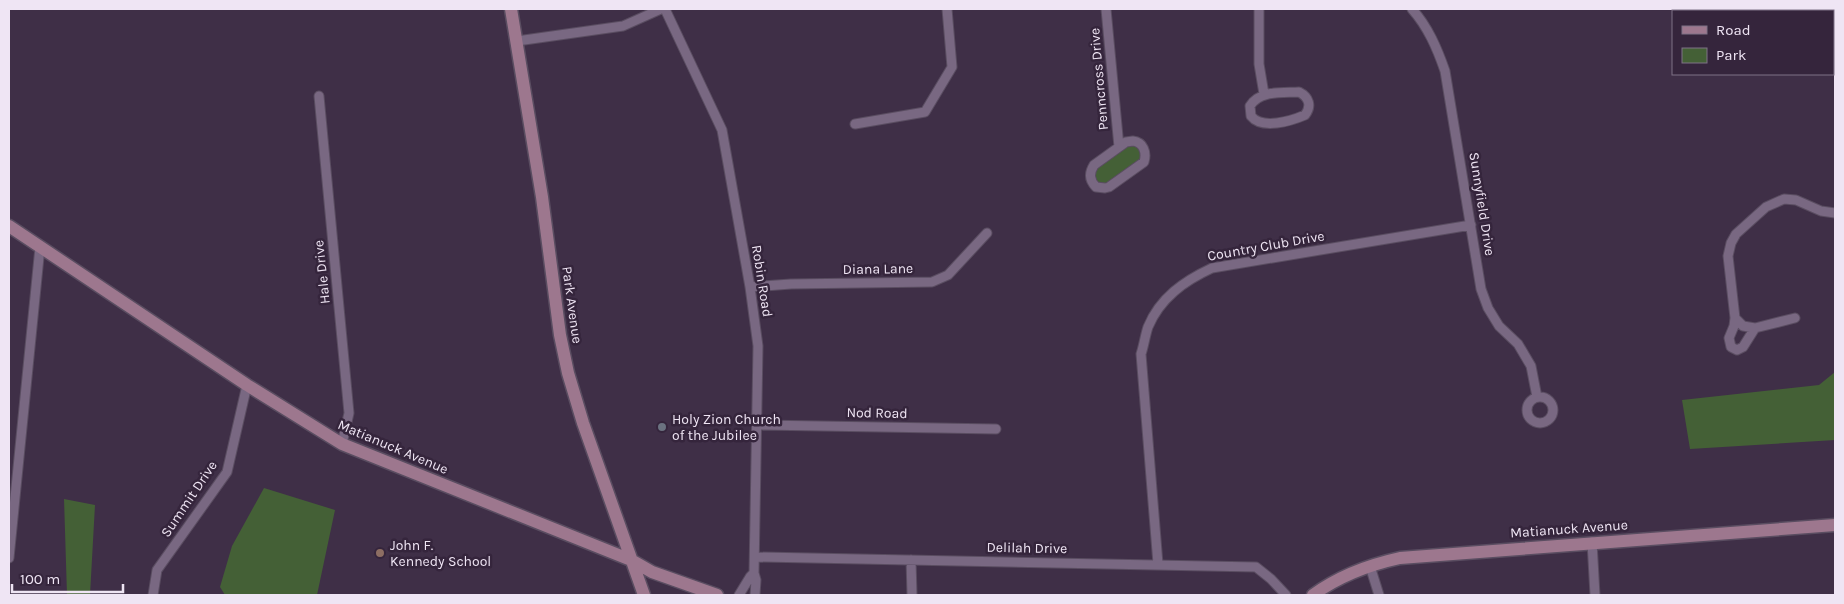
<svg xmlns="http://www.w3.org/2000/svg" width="1844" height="604" font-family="Karla,sans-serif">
  <rect width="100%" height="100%" fill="#3f2f47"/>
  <path fill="#446036" d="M 1134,144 L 1141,150 L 1140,160 L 1107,184 L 1101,185 L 1094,179 L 1095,168 L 1124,147 Z
    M 1835,372 L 1835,440 L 1690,449 L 1682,400 L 1819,385 Z
    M 264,488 L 335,510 L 317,595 L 225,595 L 220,587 L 232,546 Z
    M 64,499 L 95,505 L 90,595 L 67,595 Z"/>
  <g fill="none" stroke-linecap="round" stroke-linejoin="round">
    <g stroke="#5a4d61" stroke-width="11">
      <path id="street" d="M 665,9 L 722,130 L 750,287 L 758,346 L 754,573 L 756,580 L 755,595
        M 1106,9 L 1119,147
        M 1259,9 L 1259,64 L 1264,94
        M 1412,9 C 1428,27 1437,48 1445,71 L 1481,289 L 1488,308 L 1499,326 L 1518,344 L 1531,366 L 1537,397
        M 517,41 L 623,26 L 661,9
        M 1299,92 C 1309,97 1312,106 1305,115 C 1291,121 1262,130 1251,116 L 1250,106 C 1259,90 1283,93 1299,92 Z
        M 319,96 L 349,413 L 342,444
        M 855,124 L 925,112 L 952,67 L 947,9
        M 1133,141 C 1143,142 1147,152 1144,162 L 1109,187 L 1105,188 L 1096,187 C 1089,180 1089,173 1094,165 L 1126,142 Z
        M 750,287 L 791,284 L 932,282 L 948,275 L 987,233
        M 1735,318 L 1743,326 L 1755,328
        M 1795,318 L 1755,328 L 1743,347 L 1737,350 L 1731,347 L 1729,338 L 1734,326 L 1735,318 L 1728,256 L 1731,243 L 1736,234 L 1766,207 L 1784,199 L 1796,200 L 1821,211 L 1835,213
        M1527 410a13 13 0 1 1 26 0a13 13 0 1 1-26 0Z
        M 757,425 L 996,429
        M 1592,542 L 1595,595
        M 756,557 L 1256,567 L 1271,579 L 1286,595
        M 9,558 L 40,247
        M 911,560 L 912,595
        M 1158,564 L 1141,354 C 1144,345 1145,336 1148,327 C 1160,298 1184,281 1212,268 L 1471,225
        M 1370,566 L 1379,595
        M 153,595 L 157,570 L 227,472 L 247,385
        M 739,595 L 750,577 L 754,573"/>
    </g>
    <g stroke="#5a4d61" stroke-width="15">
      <path id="secondary" d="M 511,9 L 542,197 L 560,335 L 568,373 L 583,423 L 644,595
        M 1811,9 L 1813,11
        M 1833,39 L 1835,42
        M 9,226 L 247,385 L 342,444 L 631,560 L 652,572 L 717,595
        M 1313,595 C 1339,576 1368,565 1400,558 L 1835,525"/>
    </g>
    <use href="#street" stroke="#796882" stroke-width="9"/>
    <use href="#secondary" stroke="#9d778e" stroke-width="12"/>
  </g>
  <circle fill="#6b7280" stroke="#35253c" stroke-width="2" cx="662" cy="427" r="5"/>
  <circle fill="#8d6e63" stroke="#35253c" stroke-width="2" cx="380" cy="553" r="5"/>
  <g text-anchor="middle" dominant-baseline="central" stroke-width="5" stroke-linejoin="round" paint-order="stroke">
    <g font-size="14" fill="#efe5f4" stroke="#35253c">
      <text transform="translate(1099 79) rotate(-95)">Penncross Drive</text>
      <text transform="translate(1482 204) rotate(81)">Sunnyfield Drive</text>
      <text transform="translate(1266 246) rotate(-10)">Country Club Drive</text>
      <text transform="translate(878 269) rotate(-1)">Diana Lane</text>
      <text transform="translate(322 272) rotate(-96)">Hale Drive</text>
      <text transform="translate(762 281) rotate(81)">Robin Road</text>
      <text transform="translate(572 305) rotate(82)">Park Avenue</text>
      <text transform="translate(877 413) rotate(1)">Nod Road</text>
      <text transform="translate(393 447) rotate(23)">Matianuck Avenue</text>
      <text transform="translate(189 499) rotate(-56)">Summit Drive</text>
      <text transform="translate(1569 529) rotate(-4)">Matianuck Avenue</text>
      <text transform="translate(1027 548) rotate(1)">Delilah Drive</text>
    </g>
    <g font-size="14" fill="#efe5f4" stroke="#35253c" text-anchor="start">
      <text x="672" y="419">Holy Zion Church<tspan x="672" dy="16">of the Jubilee</tspan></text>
      <text x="390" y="545">John F.<tspan x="390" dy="16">Kennedy School</tspan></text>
    </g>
  </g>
  <rect width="1844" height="604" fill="none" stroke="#efe5f4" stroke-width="20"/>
  <rect x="1672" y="10" width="162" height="65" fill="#35253c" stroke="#7f7286"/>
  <rect x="1682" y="26" width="25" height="8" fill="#9d778e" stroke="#7f7286"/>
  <text x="1716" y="35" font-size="15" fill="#efe5f4">Road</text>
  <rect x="1682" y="48" width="25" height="15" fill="#446036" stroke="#7f7286"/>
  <text x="1716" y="60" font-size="15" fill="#efe5f4">Park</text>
  <path d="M12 584v8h111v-8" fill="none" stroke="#efe5f4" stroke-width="2.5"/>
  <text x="20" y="584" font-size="15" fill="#efe5f4" stroke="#35253c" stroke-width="4" paint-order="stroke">100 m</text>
</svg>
